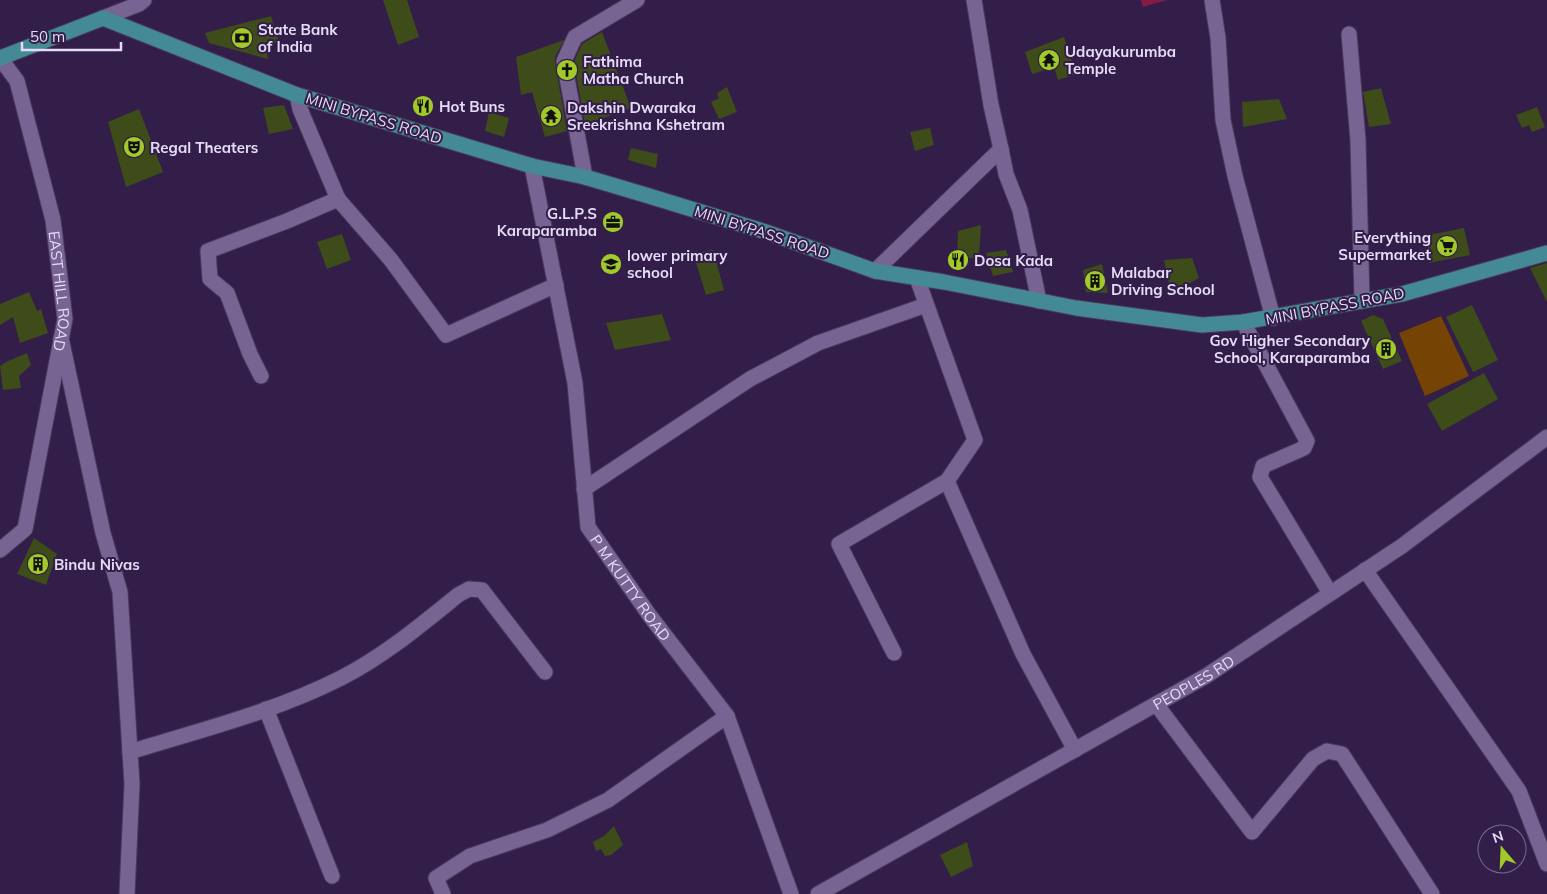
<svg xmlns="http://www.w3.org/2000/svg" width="1547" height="894" font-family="Mulish,sans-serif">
  <rect width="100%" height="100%" fill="#321e48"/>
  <path fill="#754303" d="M 1441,316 L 1469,376 L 1425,396 L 1399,333 Z"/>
  <path fill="#831b43" d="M 1141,0 L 1167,0 L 1143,7 Z"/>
  <path fill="#3d4c19" d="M 383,0 L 407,0 L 419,37 L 398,45 Z
    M 271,16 L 279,42 L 266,45 L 268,59 L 209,43 L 205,33 Z
    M 602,32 L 631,108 L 585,125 L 574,62 L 582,44 Z
    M 1064,37 L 1076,74 L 1058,80 L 1054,67 L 1032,74 L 1025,52 Z
    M 564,40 L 555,57 L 555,63 L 567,131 L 545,137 L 532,92 L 521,95 L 516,57 Z
    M 727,87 L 737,112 L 719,119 L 711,102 L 719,98 L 717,93 Z
    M 1381,88 L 1391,124 L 1369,127 L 1363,92 Z
    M 1279,99 L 1287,119 L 1243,127 L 1242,102 Z
    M 284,105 L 293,129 L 269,134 L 263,108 Z
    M 1537,107 L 1545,127 L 1532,132 L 1529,125 L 1522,128 L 1516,115 Z
    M 139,109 L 163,172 L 126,187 L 108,122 Z
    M 489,112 L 509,118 L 504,137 L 485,131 Z
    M 930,128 L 934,145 L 915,151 L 910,132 Z
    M 631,148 L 658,154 L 656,168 L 628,160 Z
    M 981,225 L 979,258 L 957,258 L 958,231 Z
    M 1464,228 L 1470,255 L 1429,263 L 1424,236 Z
    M 342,234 L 351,260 L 327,269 L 317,242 Z
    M 713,250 L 724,290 L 706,295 L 693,253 Z
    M 1006,250 L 1013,272 L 993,276 L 986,253 Z
    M 1192,258 L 1199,278 L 1171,293 L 1164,260 Z
    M 1547,263 L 1547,302 L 1530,268 Z
    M 1102,264 L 1108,293 L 1086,292 L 1083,270 Z
    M 29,292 L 37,311 L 41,309 L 48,333 L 20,343 L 13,317 L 0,325 L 0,304 Z
    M 1472,305 L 1498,360 L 1473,372 L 1446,317 Z
    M 662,314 L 671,340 L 615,350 L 606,323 Z
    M 1373,315 L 1383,319 L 1402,361 L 1383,369 L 1361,321 Z
    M 27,353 L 31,365 L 19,376 L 21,388 L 3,390 L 0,366 L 6,362 Z
    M 1484,373 L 1498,399 L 1442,431 L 1427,404 Z
    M 34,538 L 57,554 L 46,585 L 17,574 Z
    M 614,826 L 623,845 L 611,855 L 605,856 L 601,849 L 596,851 L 593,842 L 604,836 Z
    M 967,842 L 973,866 L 951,877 L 940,855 Z"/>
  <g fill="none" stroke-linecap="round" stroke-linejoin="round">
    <g stroke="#4b395d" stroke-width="17">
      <g id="minor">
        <path d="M 1212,0 L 1218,38 L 1223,120 L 1235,176 L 1273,318"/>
        <path d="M 103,18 L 139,4 L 144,0"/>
        <path d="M 1349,34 L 1358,140 L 1362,301"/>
        <path d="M 1001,149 L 1006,174 L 1020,210 L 1039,301"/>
        <path id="s1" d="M 532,166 L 575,383 L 588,527 L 650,616 L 727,716 L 791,894"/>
        <path d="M 585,177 L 564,61 L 575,37 L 637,0"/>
        <path d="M 338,199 L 391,260 L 446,335 L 556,285"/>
        <path d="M 875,271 L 1001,149 L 991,105 L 974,0"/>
        <path d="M 1243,322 L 1307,441 L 1304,448 L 1263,466 L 1260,477 L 1330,593"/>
        <path d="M 61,338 L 103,533 L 120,592 L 132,784 L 127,894"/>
        <path d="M 261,376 L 250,354 L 227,293 L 210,279 L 208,251 L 287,221 L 338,199 L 300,109 L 297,95"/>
        <path d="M 947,481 L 1023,654 L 1075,750"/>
        <path d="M 584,489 L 750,379 L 818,343 L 926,305"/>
        <path d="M 1365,570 L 1519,791 L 1547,864"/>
        <path d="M 894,653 L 839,544 L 947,481 L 975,440 L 917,278"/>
        <path d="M 1156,704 L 1252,832 L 1313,759 L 1327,751 L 1342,754 L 1432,894"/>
        <path d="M 266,709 L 332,876"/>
        <path d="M 130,752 C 200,730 274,712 341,678 C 384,656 421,625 458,595 L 469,589 L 482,590 L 545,672"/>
        <path d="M 443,894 L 436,878 L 470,856 L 547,830 L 608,800 L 727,716"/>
        <path id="s2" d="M 818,894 L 1206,676 L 1402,546 L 1547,437"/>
      </g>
    </g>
    <g stroke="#4b395d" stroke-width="17">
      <g id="tertiary">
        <path id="s3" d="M 0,58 L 17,81 L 53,220 L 65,319 L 25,529 L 0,550"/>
      </g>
    </g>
    <g stroke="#4b395d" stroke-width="17">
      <path id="primary" d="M 0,58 L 103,18 L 297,95 L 532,166 L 585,177 L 649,196 L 769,233 L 875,271 L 944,282 L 1076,308 L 1202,325 L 1243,322 L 1402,294 L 1547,253"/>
    </g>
    <use href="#minor" stroke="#786493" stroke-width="15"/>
    <use href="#tertiary" stroke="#786493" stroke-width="15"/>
    <use href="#primary" stroke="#438a94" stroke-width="15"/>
  </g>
  <defs>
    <g id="bank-disc" transform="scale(1.125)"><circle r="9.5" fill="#a1c929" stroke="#321e48"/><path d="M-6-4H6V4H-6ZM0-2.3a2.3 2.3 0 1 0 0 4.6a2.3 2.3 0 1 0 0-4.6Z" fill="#111"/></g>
    <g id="temple-disc" transform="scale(1.125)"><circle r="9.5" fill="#a1c929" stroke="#321e48"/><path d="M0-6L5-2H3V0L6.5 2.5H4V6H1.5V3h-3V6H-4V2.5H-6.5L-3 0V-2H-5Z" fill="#111"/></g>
    <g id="church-disc" transform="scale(1.125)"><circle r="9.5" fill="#a1c929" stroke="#321e48"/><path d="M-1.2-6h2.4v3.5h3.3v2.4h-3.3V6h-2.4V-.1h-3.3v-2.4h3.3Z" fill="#111"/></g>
    <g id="restaurant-disc" transform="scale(1.125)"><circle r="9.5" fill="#a1c929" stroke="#321e48"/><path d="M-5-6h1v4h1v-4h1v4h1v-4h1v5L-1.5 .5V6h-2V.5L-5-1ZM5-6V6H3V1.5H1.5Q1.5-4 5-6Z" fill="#111"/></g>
    <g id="theatre-disc" transform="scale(1.125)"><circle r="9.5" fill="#a1c929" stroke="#321e48"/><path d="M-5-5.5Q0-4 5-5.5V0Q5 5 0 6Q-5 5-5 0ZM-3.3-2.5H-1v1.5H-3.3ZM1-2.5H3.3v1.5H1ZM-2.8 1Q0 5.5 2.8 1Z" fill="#111"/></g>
    <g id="office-disc" transform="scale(1.125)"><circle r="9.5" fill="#a1c929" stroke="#321e48"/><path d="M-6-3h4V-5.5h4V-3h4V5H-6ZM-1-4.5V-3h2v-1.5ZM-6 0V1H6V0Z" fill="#111"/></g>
    <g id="supermarket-disc" transform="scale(1.125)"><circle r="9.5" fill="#a1c929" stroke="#321e48"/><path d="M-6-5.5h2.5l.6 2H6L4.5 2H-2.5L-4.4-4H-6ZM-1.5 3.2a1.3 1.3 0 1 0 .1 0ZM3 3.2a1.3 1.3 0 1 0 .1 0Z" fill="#111"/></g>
    <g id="school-disc" transform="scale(1.125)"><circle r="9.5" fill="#a1c929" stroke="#321e48"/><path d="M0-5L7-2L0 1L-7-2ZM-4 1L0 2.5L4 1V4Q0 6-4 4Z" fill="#111"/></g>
    <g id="building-disc" transform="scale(1.125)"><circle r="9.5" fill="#a1c929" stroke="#321e48"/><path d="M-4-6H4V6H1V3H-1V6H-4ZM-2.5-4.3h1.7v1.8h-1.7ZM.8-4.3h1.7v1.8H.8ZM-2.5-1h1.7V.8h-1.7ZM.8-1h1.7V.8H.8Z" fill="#111"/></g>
  </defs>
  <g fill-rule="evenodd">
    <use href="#bank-disc" x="242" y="38"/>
    <use href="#temple-disc" x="1049" y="60"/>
    <use href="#church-disc" x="567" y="70"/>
    <use href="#restaurant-disc" x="423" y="106"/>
    <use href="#temple-disc" x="551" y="116"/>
    <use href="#theatre-disc" x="134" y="147"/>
    <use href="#office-disc" x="613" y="222"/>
    <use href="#supermarket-disc" x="1447" y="246"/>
    <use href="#restaurant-disc" x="958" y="260"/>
    <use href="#school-disc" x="611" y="264"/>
    <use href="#building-disc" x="1095" y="281"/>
    <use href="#building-disc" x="1386" y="349"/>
    <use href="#building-disc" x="38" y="564"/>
  </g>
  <g text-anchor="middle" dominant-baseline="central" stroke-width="4" stroke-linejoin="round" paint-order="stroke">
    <g font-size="15" font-weight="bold" fill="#e5dbf6" stroke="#321e48" text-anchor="start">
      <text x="258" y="29">State Bank<tspan x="258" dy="17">of India</tspan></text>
      <text x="1065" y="51">Udayakurumba<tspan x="1065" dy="17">Temple</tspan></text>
      <text x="583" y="61">Fathima<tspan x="583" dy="17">Matha Church</tspan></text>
      <text x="439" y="106">Hot Buns</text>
      <text x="567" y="107">Dakshin Dwaraka<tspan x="567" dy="17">Sreekrishna Kshetram</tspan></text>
      <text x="150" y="147">Regal Theaters</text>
      <text x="597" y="213" text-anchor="end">G.L.P.S<tspan x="597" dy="17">Karaparamba</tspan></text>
      <text x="1431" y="237" text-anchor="end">Everything<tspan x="1431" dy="17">Supermarket</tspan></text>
      <text x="627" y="255">lower primary<tspan x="627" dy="17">school</tspan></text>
      <text x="974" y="260">Dosa Kada</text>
      <text x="1111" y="272">Malabar<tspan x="1111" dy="17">Driving School</tspan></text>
      <text x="1370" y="340" text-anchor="end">Gov Higher Secondary<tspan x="1370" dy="17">School, Karaparamba</tspan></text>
      <text x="54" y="564">Bindu Nivas</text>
    </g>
    <g font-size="15" fill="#e5dbf6" stroke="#321e48">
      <text transform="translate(374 118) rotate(17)">MINI BYPASS ROAD</text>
      <text transform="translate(762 232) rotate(18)">MINI BYPASS ROAD</text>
      <text stroke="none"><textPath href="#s3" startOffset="244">EAST HILL ROAD</textPath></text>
      <text transform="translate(1335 306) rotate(-11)">MINI BYPASS ROAD</text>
      <text stroke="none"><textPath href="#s1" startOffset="440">P M KUTTY ROAD</textPath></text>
      <text stroke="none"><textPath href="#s2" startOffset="431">PEOPLES RD</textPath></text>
    </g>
  </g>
  <g transform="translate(1502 849) rotate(341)"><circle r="24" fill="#321e48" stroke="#7a6a8e"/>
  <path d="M0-4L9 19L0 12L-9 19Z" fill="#a1c929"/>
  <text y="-8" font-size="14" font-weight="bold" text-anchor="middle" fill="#e5dbf6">N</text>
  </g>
  <path d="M22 42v8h99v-8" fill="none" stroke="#e5dbf6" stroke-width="2.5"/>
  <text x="30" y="42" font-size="15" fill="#e5dbf6" stroke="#321e48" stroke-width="4" paint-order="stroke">50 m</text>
</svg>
